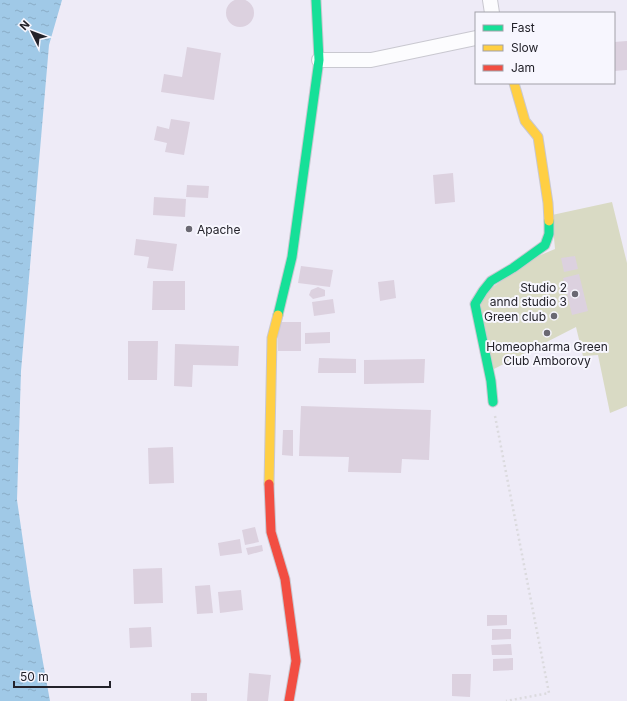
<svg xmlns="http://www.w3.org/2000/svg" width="627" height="701" font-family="Inter,sans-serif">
  <defs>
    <pattern id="water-ripples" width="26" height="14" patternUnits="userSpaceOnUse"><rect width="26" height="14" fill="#a0c9e7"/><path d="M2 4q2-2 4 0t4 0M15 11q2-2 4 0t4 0" fill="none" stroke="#8aacc6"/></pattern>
  </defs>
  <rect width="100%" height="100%" fill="#eeebf7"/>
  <path fill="#d9dac4" d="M 612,202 L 627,263 L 627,406 L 610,413 L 598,355 L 583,356 L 576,327 L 492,370 L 479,306 L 490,289 L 536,257 L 555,249 L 552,215 Z"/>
  <path fill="url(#water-ripples)" d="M 0,0 L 62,0 L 49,45 L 21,371 L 17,500 L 31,596 L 50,701 L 0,701 Z"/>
  <path fill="#dcd1df" d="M226 13a14 14 0 1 1 28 0a14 14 0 1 1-28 0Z
    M 627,41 L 627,70 L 614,71 L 614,42 Z
    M 187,47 L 221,53 L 214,100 L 161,92 L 164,74 L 182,77 Z
    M 171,119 L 190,122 L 184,155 L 165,152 L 167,143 L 154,140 L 157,126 L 169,129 Z
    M 453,173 L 455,202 L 435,204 L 433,175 Z
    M 187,185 L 209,186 L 208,198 L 186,197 Z
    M 154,197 L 186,199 L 185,217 L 153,215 Z
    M 136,239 L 177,244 L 173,271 L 147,268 L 149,257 L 134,255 Z
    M 575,256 L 578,269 L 564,272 L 561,258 Z
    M 301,266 L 333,270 L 330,287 L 298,283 Z
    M 579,274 L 588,311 L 572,315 L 563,278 Z
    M 394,280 L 396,298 L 380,301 L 378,282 Z
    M 153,281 L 185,281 L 185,310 L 152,310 Z
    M 318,287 L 325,290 L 325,296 L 313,299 L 309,295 L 311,290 Z
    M 333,299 L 335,313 L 314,316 L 312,302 Z
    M 278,322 L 301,322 L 301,351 L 278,351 Z
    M 330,332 L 330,343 L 305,344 L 305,333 Z
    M 128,341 L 158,341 L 157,380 L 128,380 Z
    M 175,344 L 239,346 L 238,366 L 193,365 L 192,387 L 174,386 Z
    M 319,358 L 356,359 L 356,373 L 318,373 Z
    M 425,359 L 424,383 L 364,384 L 364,360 Z
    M 301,406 L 431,410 L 429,460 L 402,459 L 401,473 L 348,472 L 349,457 L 299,456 Z
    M 283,430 L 293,430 L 293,456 L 282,455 Z
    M 173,447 L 174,483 L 149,484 L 148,448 Z
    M 255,527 L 259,542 L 245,545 L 242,530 Z
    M 240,539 L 242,553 L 220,556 L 218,543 Z
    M 262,545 L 263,551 L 248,555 L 246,548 Z
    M 162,568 L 163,603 L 134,604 L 133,569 Z
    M 210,585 L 213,613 L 197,614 L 195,586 Z
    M 241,590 L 243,610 L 220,613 L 218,592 Z
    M 487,615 L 507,615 L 507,625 L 487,626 Z
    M 151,627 L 152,647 L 130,648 L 129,628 Z
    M 492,629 L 511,629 L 511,639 L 492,640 Z
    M 511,644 L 512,655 L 492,655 L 491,645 Z
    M 513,658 L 513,670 L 493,671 L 493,659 Z
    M 249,673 L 271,675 L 268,701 L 247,701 Z
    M 452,674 L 471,674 L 470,697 L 452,696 Z
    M 191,693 L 207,693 L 207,701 L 191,701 Z"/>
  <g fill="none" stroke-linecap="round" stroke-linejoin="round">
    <g stroke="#c9c8d0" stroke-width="16">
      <path id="street" d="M 490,0 L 492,13
        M 319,60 L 371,60 L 476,38"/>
    </g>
    <g stroke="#c9c8d0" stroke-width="11">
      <path id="fast" d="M 278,315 L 292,257 L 319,60 L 316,0
        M 493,402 L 491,381 L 475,304 L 483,291 L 491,281 L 513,268 L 545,245 L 549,234 L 549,221"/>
    </g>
    <g stroke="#c9c8d0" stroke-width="11">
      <path id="slow" d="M 514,83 L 525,121 L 538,137 L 548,203 L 549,221
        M 269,484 L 272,338 L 278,315"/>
    </g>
    <g stroke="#c9c8d0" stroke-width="11">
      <path id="jam" d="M 269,484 L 271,532 L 285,579 L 296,661 L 289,701"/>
    </g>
    <path stroke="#dbdade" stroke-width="2.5" stroke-dasharray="2 3" stroke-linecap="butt" d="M 495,416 L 549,693 L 506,701"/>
    <use href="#street" stroke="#fcfcfe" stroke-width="14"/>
    <use href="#fast" stroke="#16e098" stroke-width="9"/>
    <use href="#slow" stroke="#ffcf43" stroke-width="9"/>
    <use href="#jam" stroke="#f24e42" stroke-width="9"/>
  </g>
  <g fill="#6a6872" stroke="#f7f6fe" stroke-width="1.5">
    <circle cx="189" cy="229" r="4"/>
    <circle cx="575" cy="294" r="4"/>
    <circle cx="554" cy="316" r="4"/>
    <circle cx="547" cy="333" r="4"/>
  </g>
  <g text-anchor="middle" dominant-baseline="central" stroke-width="4" stroke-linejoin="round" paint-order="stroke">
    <g font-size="12" fill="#23222a" stroke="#f7f6fe" text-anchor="end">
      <text x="197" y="229" text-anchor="start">Apache</text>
      <text x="567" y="287">Studio 2<tspan x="567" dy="14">annd studio 3</tspan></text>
      <text x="546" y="316">Green club</text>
      <text x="547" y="346" text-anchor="middle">Homeopharma Green<tspan x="547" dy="14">Club Amborovy</tspan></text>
    </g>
  </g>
  <rect x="475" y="12" width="140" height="72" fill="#f7f6fe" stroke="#a2a1a9"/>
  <rect x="483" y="25" width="20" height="6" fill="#16e098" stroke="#a2a1a9"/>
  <text x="511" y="32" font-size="12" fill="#23222a">Fast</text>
  <rect x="483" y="45" width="20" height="6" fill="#ffcf43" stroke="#a2a1a9"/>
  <text x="511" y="52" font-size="12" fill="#23222a">Slow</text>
  <rect x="483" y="65" width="20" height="6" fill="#f24e42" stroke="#a2a1a9"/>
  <text x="511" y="72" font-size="12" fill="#23222a">Jam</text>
  <g transform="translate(32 32) rotate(312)" stroke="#f7f6fe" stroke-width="3" paint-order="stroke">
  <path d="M0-3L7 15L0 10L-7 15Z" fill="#23222a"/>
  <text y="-6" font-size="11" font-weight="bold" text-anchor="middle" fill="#23222a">N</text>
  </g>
  <path d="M14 681v6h96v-6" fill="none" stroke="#23222a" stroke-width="2"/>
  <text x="20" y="681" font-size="12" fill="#23222a" stroke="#f7f6fe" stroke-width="3" paint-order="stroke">50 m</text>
</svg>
